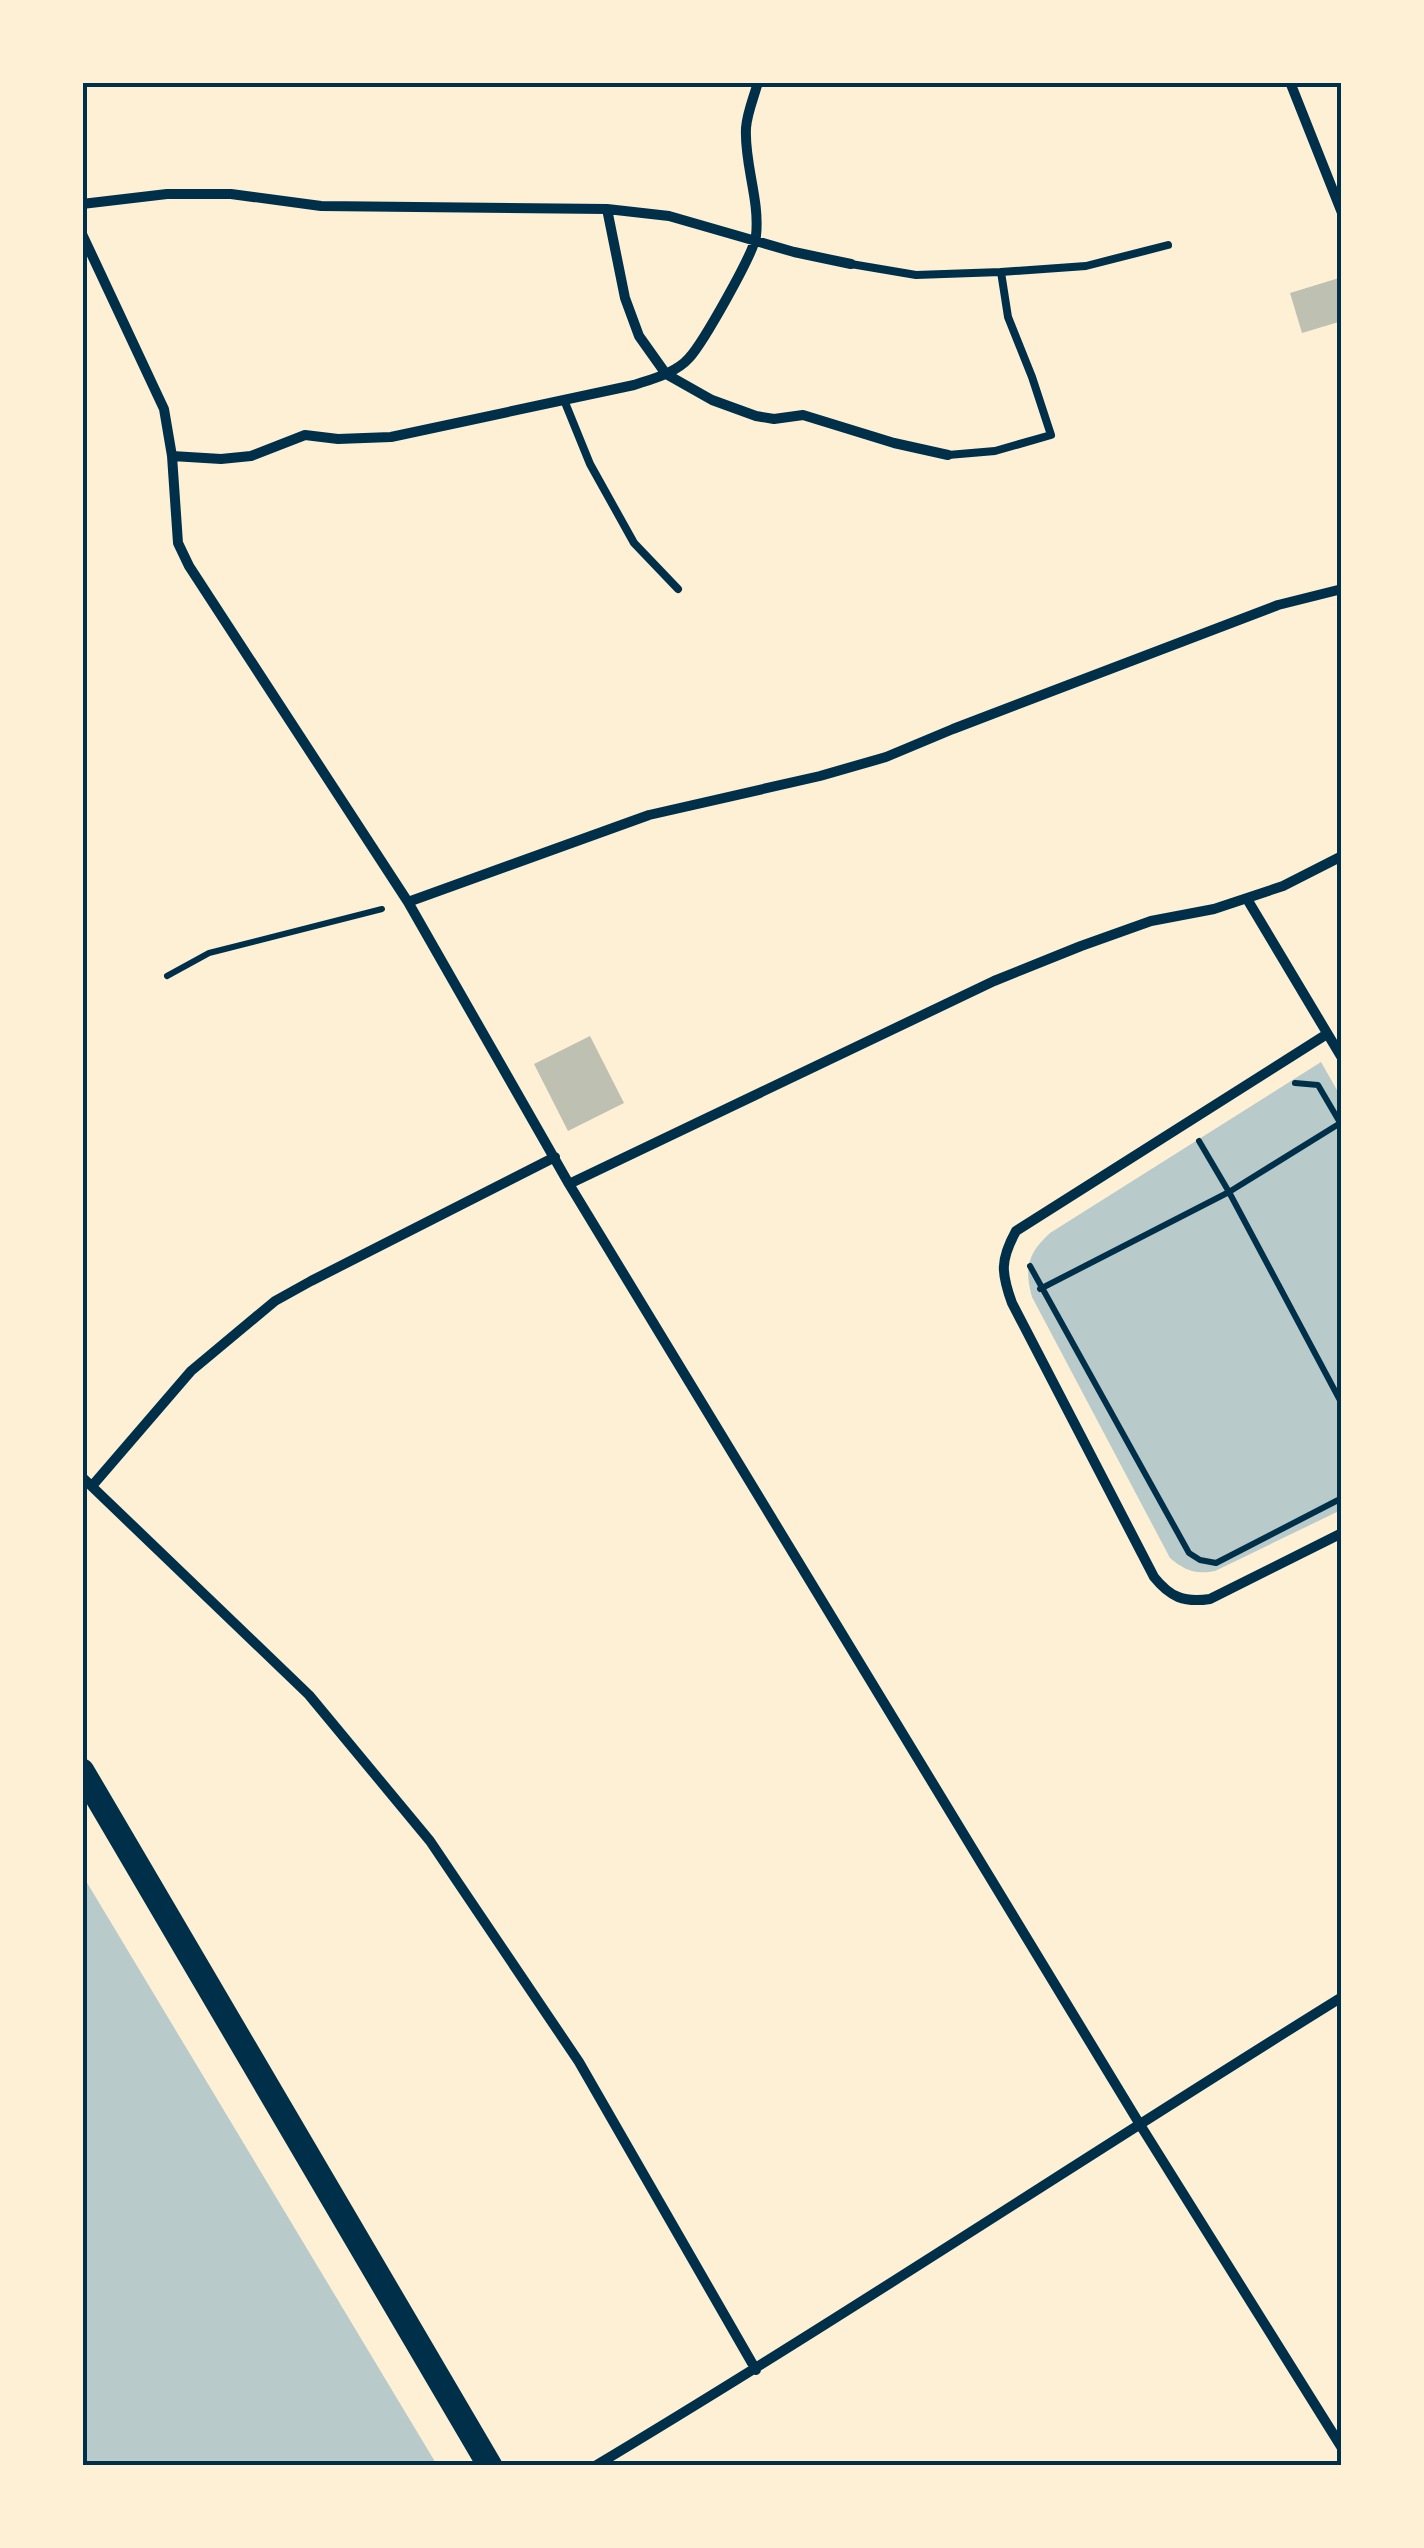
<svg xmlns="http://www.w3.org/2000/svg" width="1424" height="2548" font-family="'Sofia Sans Condensed',sans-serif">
  <rect width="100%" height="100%" fill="#fdf0d5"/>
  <path fill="#b9caca" d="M 1321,1062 L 1341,1097 L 1341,1510 L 1215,1571 C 1196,1575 1184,1570 1170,1558 L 1032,1297 C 1024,1268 1028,1253 1050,1233 Z
    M 83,1876 L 437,2465 L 83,2465 Z"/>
  <path fill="#bec0b2" d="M 1339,278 L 1342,287 L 1342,321 L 1302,333 L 1290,293 Z
    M 590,1036 L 624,1103 L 568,1131 L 534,1064 Z"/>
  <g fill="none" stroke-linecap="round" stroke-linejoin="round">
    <path stroke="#003049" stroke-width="6" d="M 167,976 L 209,953 L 382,909
      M 1295,1083 L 1318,1085 L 1342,1126
      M 1199,1141 L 1229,1192 L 1342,1404
      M 1030,1266 L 1189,1553 L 1200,1560 L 1216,1563 L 1342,1498
      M 1040,1289 L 1229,1192 L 1342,1122"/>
    <path stroke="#003049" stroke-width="8" d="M 851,264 L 916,275 L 1001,272 L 1086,266 L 1168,245
      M 564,400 L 590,464 L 634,543 L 678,589
      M 948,455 L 995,451 L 1051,435 L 1032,377 L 1008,317 L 1001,272"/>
    <path stroke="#003049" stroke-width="10" d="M 1290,82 L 1342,213
      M 82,204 L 167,194 L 231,194 L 321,206 L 607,209 L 669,216 L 794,252 L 851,264
      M 607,209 L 625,298 L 639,336 L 666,374 L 712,400 L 756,416 L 774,419 L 803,415 L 894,443 L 948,455
      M 82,234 L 164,409 L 172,456 L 178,543 L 189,566 L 408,902 L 569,1184 L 1139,2123 L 1342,2448
      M 172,456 L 221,459 L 251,456 L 305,435 L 338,439 L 391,437 L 634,385 C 652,379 676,373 689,358 C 703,343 754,253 756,236 C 760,199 744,164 746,128 C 747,113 754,97 758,82
      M 1247,899 L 1342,1058
      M 408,902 L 649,815 L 820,776 L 886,757 L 953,729 L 1278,605 L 1342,589
      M 1327,1034 L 1016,1231 C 1000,1260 1001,1273 1012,1303 L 1154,1577 C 1170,1597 1184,1603 1210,1599 L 1342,1533
      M 569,1184 L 994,981 L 1081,946 L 1151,921 L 1214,909 L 1283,886 L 1342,856
      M 82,1477 L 309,1695 L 430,1841 L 579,2062 L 756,2370
      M 92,1486 L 191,1371 L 275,1301 L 311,1281 L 555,1157
      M 595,2466 C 847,2315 1092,2152 1342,1997"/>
    <path stroke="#003049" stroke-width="25" d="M 82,1771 L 490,2466"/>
  </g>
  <rect width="1424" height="2548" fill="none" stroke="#fdf0d5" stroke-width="170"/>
  <rect x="85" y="85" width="1254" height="2378" fill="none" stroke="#003049" stroke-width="4"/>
</svg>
